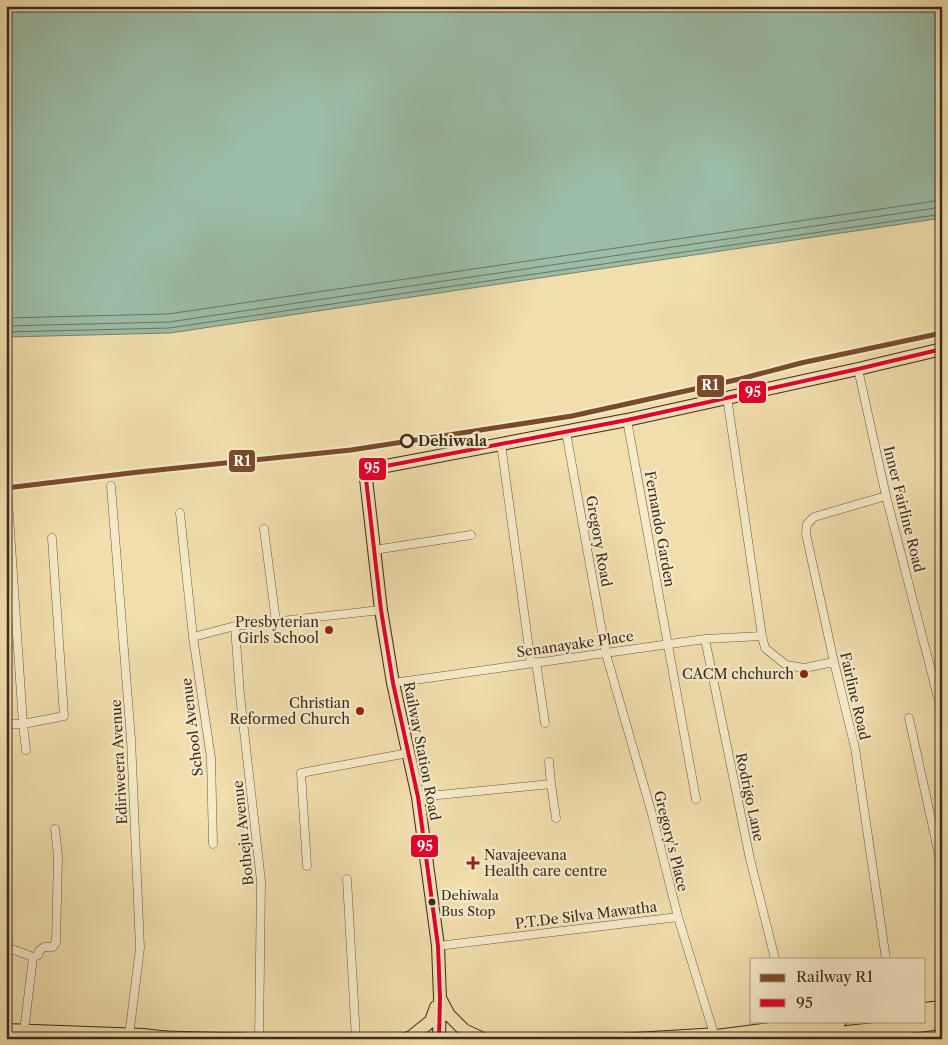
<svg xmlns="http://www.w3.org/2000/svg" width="948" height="1045" font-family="'Libre Caslon Text',serif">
  <rect width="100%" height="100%" fill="#f1deac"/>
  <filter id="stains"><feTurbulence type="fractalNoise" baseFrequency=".004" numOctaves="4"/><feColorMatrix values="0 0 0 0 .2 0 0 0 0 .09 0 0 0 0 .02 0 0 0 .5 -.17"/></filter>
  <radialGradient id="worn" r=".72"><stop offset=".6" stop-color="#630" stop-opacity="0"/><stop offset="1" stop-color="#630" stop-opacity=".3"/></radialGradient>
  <path fill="#9bbca6" stroke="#758270" d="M 6,6 L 942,6 L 942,218 L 170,333 L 6,337 Z"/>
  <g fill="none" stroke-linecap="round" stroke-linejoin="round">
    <path stroke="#6c7462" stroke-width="1" d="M 6,318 L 168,314 L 942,200
      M 6,326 L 169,322 L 942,207
      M 6,332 L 169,328 L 942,214"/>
    <g stroke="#695842" stroke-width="9">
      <path id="street" d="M 858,369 L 886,496 L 942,713
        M 727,397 L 762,636 L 765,648 L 786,665 L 804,668 L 834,662
        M 627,420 L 696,799
        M 566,432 L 606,654 L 652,814 L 678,917 L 714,1034
        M 501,444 L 531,663
        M 111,486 L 131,739 L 140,948 L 129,1036
        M 8,500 L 23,724 L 64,716 L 52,538
        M 180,513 L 193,637 L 235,626 L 381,610
        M 264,529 L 276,622
        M 374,550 L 471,535
        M 235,626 L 240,695 L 261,881 L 259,1039
        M 193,637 L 211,758 L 213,844
        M 705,639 L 750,859 L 775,959
        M 536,662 L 545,723
        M 393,683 L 705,639 L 762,636
        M 909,718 L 942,869
        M 6,724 L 23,724 L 26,750
        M 549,762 L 551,784 L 556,818
        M 418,797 L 551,784
        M 307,866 L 301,773 L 408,753
        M 347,879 L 356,1039
        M 6,931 L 9,948 L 33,957
        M 438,946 L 678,917
        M 886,959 L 855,748 L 834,662 L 806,534 L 807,524 L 814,517 L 886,496
        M 24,1032 L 33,957 L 38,955 L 39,951 L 44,947 L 53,947 L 56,942 L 58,856 L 55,829"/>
    </g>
    <g stroke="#3c2b1e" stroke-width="13">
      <path id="secondary" d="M 162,1037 L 245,1039
        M 626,1039 L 711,1034"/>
    </g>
    <g stroke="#3c2b1e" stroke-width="14">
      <path id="primary" d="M 441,1000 L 449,1015 L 464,1030 L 483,1039
        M 406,1039 L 411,1037 L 431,1021 L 436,1007
        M 439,1039 L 440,998 L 438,946 L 418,797 L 393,683 L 381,610 L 365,470 L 627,420 L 858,369 L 942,349"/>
    </g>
    <g stroke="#3c2b1e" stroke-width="16">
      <path id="highway" d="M 924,1010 L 942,1008
        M 6,1031 L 143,1036 L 169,1039
        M 701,1039 L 839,1021
        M 792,1039 L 875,1030 L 942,1022"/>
    </g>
    <use href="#street" stroke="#f6eac9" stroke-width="8"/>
    <use href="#secondary" stroke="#f6eac9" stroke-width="11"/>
    <use href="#primary" stroke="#f1deac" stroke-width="12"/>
    <use href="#highway" stroke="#f1deac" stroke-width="14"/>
    <g stroke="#f6eac9" stroke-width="8">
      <path id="bus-1" d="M 439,1039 L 440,998 L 438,946 L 418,797 L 393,683 L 381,610 L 365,470 L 627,420 L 858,369 L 942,349"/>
    </g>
    <use href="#bus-1" stroke="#e4002b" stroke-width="4"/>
    <g stroke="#f6eac9" stroke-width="9">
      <path id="rail-1" d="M 6,488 L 139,472 L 351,450 L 572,416 L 740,379 L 801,363 L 942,333"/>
    </g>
    <use href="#rail-1" stroke="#7a4b2a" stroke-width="5"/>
  </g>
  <circle fill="#f6eac9" stroke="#3c2b1e" stroke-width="2.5" cx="407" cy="441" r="6"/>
  <g fill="#8f2418" stroke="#f6eac9" stroke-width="2">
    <circle cx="329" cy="630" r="5"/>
    <circle cx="804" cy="674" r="5"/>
    <circle cx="360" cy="711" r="5"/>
    <path d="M470.5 855.5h5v5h5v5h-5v5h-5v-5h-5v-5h5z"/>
  </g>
  <circle fill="#3c2b1e" stroke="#f6eac9" stroke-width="2" cx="432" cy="902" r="4.5"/>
  <g text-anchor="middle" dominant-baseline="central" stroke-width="4.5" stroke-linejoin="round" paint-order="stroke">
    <g font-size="13" fill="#3c2b1e" stroke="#f6eac9" text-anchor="start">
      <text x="441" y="895">Dehiwala<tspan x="441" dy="16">Bus Stop</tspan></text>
    </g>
    <g font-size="14" font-weight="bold" fill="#3c2b1e" stroke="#f6eac9" text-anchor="start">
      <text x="418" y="441">Dehiwala</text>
    </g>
    <g font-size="14" fill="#3c2b1e" stroke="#f6eac9">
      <text transform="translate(904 509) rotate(76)">Inner Fairline Road</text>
      <text transform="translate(660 529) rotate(80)">Fernando Garden</text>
      <text transform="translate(599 541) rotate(80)">Gregory Road</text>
      <text transform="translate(575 644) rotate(-8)">Senanayake Place</text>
      <text transform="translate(855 696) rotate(77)">Fairline Road</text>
      <text transform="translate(192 727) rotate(-97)">School Avenue</text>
      <text transform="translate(422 751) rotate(79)">Railway Station Road</text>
      <text transform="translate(119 762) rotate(-93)">Ediriweera Avenue</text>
      <text transform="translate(750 797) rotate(78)">Rodrigo Lane</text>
      <text transform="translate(243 833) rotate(-96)">Botheju Avenue</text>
      <text transform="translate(671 841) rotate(76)">Gregory's Place</text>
      <text transform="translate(586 915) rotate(-7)">P.T.De Silva Mawatha</text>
    </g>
    <g font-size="14" fill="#3c2b1e" stroke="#f6eac9" text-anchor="end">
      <text x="319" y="622">Presbyterian<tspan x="319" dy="16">Girls School</tspan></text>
      <text x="794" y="674">CACM chchurch</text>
      <text x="350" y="703">Christian<tspan x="350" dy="16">Reformed Church</tspan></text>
      <text x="484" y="855" text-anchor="start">Navajeevana<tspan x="484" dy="16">Health care centre</tspan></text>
    </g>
  </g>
  <g stroke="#f6eac9" stroke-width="2">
    <rect x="696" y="374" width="29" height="24" rx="5" fill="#7a4b2a"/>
    <rect x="738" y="380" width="29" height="24" rx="5" fill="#e4002b"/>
    <rect x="228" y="449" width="28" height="24" rx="5" fill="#7a4b2a"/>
    <rect x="358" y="457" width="29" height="24" rx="5" fill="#e4002b"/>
    <rect x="410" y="834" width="29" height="24" rx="5" fill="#e4002b"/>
  </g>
  <g font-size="14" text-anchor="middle" font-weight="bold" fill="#fff">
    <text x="710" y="390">R1</text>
    <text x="753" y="397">95</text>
    <text x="242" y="466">R1</text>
    <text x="372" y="473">95</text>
    <text x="425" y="851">95</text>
  </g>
  <rect width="948" height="1045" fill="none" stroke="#f1deac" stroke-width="25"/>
  <rect x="8" y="8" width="933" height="1030" fill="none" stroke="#3c2b1e" stroke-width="2.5"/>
  <rect x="12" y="12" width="923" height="1020" fill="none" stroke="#3c2b1e"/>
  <rect x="750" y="958" width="175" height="65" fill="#f6eac9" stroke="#ac9e85"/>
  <rect x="760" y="974" width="25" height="8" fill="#7a4b2a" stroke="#ac9e85"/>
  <text x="796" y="982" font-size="15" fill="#3c2b1e">Railway R1</text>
  <rect x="760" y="999" width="25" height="8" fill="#e4002b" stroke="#ac9e85"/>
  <text x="796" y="1008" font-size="15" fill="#3c2b1e">95</text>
  <rect width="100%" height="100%" filter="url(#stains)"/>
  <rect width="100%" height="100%" fill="url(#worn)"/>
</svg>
